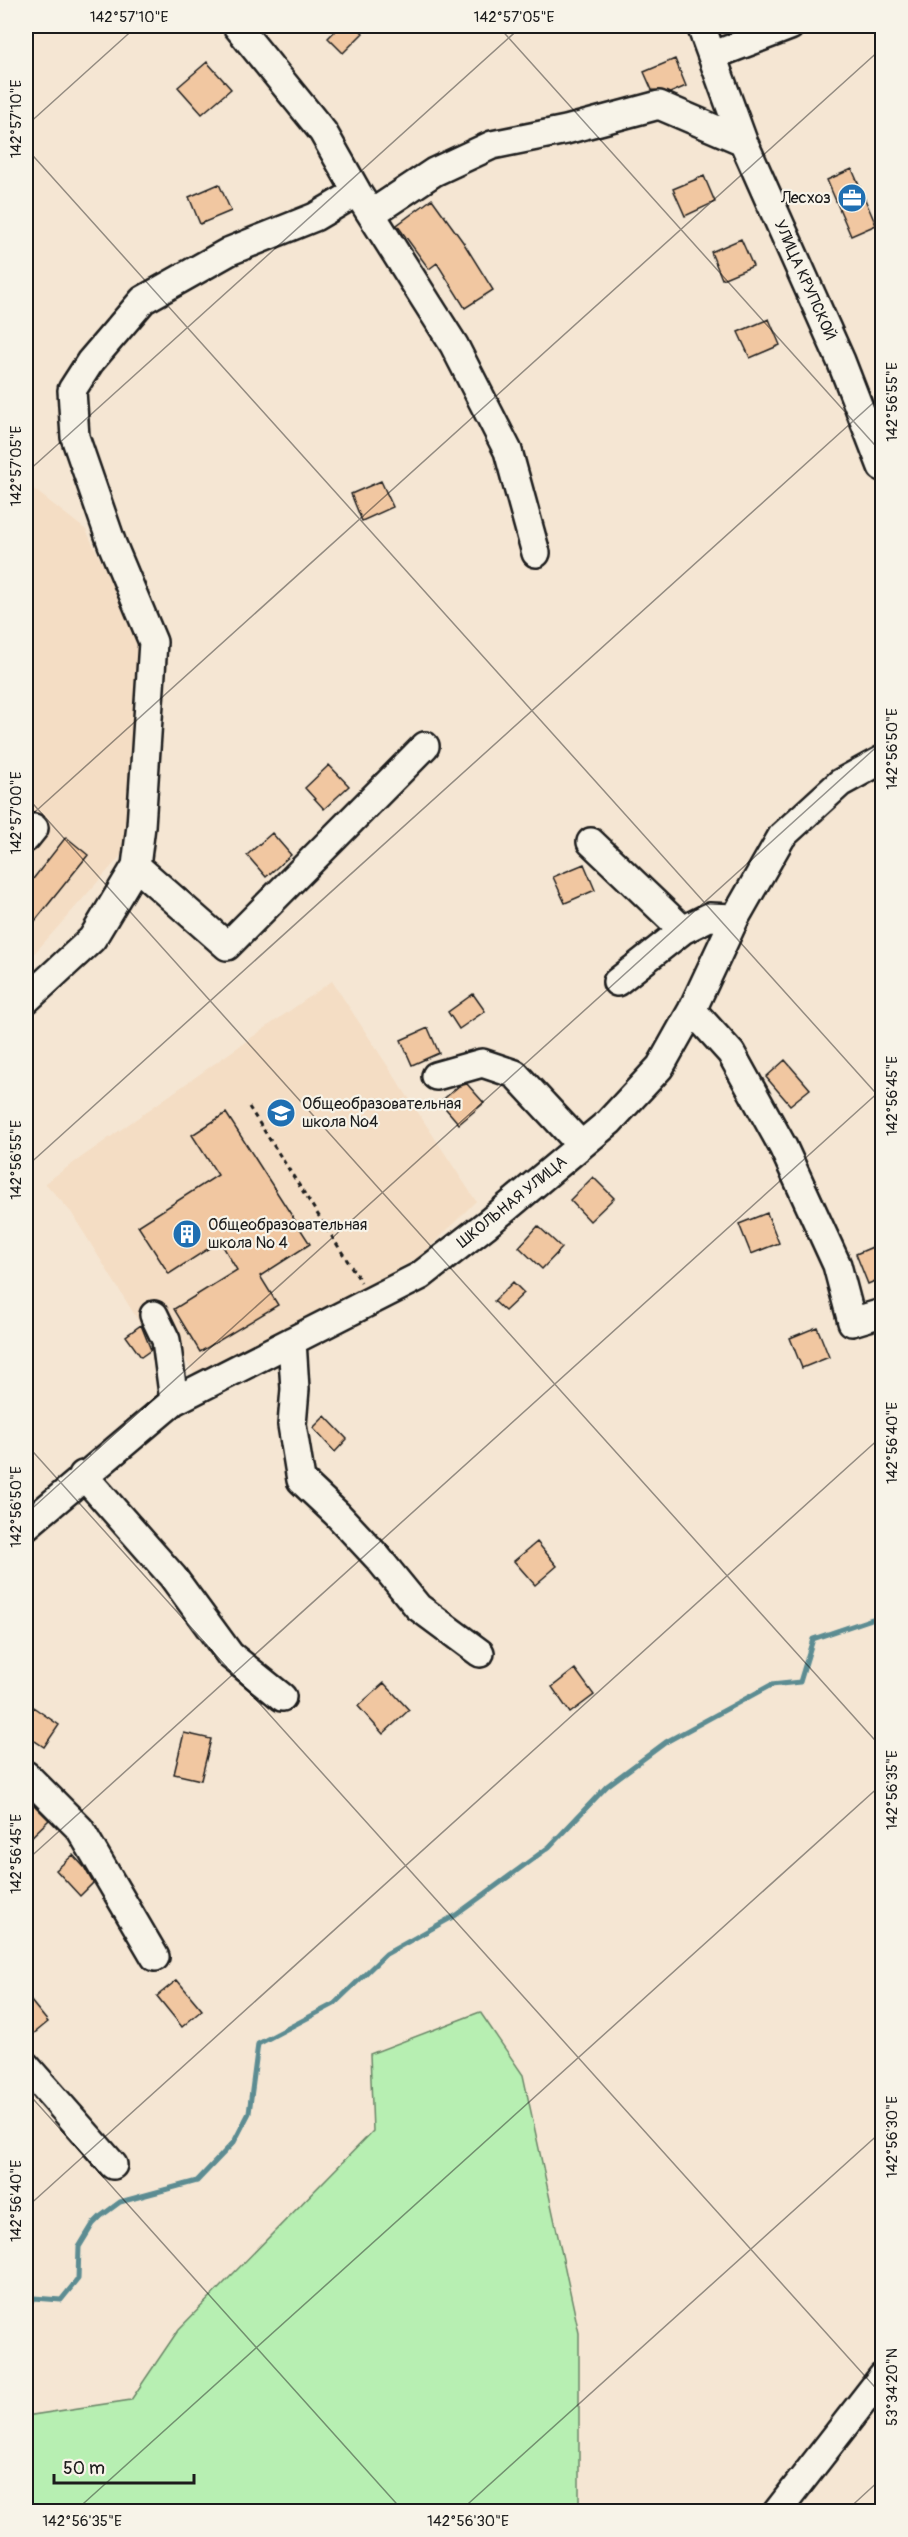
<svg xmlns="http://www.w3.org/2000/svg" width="908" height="2537" font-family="Pangolin,sans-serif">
  <rect width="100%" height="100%" fill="#f5e6d3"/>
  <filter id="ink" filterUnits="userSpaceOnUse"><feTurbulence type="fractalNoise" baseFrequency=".0167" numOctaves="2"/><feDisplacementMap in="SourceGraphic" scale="12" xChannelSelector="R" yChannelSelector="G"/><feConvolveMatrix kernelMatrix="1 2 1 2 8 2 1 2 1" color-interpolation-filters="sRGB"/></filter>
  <g filter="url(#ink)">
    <path fill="#f4ddc4" d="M 26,483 L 86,530 L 115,590 L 138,644 L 125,851 L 26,963 Z
      M 332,981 L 476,1201 L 422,1255 L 364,1288 L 195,1375 L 171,1336 L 147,1321 L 141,1325 L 71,1212 L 45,1183 Z"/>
    <path fill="#b7efb2" stroke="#6a8667" stroke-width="1.5" d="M 480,2012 L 523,2075 L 579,2333 L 579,2511 L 26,2511 L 26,2416 L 131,2400 L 179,2329 L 373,2131 L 370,2054 Z"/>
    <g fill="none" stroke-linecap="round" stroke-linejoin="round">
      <path stroke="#5c8c92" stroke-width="5" d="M 26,2308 L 34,2298 L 61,2300 L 78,2279 L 79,2247 L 93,2224 L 101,2216 L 120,2202 L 197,2181 L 234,2142 L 249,2113 L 258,2044 L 334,2004 L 386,1954 L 456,1915 L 549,1847 L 607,1786 L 666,1742 L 771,1685 L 800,1682 L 813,1639 L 872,1619 L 882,1618"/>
    </g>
    <path fill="#f1c7a1" stroke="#1c1c1c" stroke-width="1.5" d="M 340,26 L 356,26 L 363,33 L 343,53 L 328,38 Z
      M 675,59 L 686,86 L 670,93 L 652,90 L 644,72 Z
      M 207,62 L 231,89 L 202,114 L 178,87 Z
      M 852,169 L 876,225 L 851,236 L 827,180 Z
      M 704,176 L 715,202 L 685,216 L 673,189 Z
      M 219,184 L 231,211 L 200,224 L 189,197 Z
      M 432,199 L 463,242 L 493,290 L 465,308 L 437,263 L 429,269 L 397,225 Z
      M 741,239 L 753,266 L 722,279 L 711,252 Z
      M 769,319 L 780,345 L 750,358 L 738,332 Z
      M 381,481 L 393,507 L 362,521 L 351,494 Z
      M 329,765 L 349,786 L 324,809 L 305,788 Z
      M 272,833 L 291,855 L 266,877 L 247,855 Z
      M 66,837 L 88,855 L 26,932 L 26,888 Z
      M 584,864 L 595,890 L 565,903 L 553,877 Z
      M 473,994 L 485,1011 L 459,1029 L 448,1012 Z
      M 428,1028 L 439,1053 L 412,1065 L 401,1040 Z
      M 785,1060 L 810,1089 L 790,1105 L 766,1077 Z
      M 467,1084 L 484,1103 L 459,1124 L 440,1102 L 459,1086 Z
      M 226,1113 L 310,1244 L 260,1276 L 278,1305 L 200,1352 L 174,1309 L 237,1270 L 220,1241 L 169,1274 L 138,1226 L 218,1175 L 192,1135 Z
      M 593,1177 L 614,1198 L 590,1221 L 570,1200 Z
      M 767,1213 L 779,1243 L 751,1254 L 739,1224 Z
      M 538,1226 L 562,1248 L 542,1269 L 519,1247 Z
      M 882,1243 L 882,1278 L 868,1284 L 856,1254 Z
      M 513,1282 L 524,1293 L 505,1311 L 494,1301 Z
      M 141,1325 L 151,1350 L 141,1357 L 126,1336 Z
      M 817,1327 L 829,1357 L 802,1368 L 790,1338 Z
      M 325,1416 L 347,1439 L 335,1452 L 313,1428 Z
      M 537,1542 L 557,1566 L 535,1585 L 514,1561 Z
      M 575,1669 L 594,1695 L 570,1713 L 552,1687 Z
      M 384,1683 L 409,1710 L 383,1734 L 358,1706 Z
      M 33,1707 L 59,1725 L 44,1747 L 26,1735 L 26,1718 Z
      M 184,1733 L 211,1739 L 201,1780 L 174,1774 Z
      M 26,1797 L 49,1820 L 26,1842 Z
      M 73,1855 L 84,1867 L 93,1883 L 80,1896 L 56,1870 Z
      M 177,1980 L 202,2010 L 182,2027 L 157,1996 Z
      M 26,1995 L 48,2022 L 26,2040 Z"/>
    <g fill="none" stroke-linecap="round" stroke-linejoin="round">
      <g stroke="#1c1c1c" stroke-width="32">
        <path id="minor" d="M 237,26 L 323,132 L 357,192 L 454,345 L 508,451 L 536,553
          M 701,26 L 743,141 L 841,361 L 882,467
          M 714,55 L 790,26
          M 371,214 L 434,172 L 492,145 L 566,130 L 659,105 L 743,141
          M 26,838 L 34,828
          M 591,842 L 683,930 L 709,917 L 735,918
          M 136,866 L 227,946 L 425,746
          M 617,982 L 683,930
          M 26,1000 L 92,939 L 136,866 L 141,826 L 153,642 L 112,544 L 75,437 L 72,390 L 90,362 L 143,300 L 230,251 L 315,217 L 357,192
          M 692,1010 L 731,1053 L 783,1147 L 837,1265 L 852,1322 L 882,1313
          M 436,1076 L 482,1063 L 515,1074 L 581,1145
          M 154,1315 L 166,1340 L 174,1401
          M 292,1341 L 295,1389 L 292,1425 L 301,1480 L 337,1514 L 378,1558 L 418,1607 L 480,1653
          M 83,1475 L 173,1577 L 230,1655 L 282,1697
          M 26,1526 L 174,1401 L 420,1276 L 487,1224 L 609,1122 L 660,1067 L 692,1010 L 735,918 L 782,836 L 840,783 L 882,760
          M 26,1775 L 80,1829 L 155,1957
          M 26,2066 L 113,2165
          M 777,2512 L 882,2377"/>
      </g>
      <path stroke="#1c1c1c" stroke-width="3" stroke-dasharray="4.5 4.5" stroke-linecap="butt" d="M 249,1107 L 361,1282"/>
      <use href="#minor" stroke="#f7f3e8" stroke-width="27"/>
    </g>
  </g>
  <path fill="none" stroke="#1c1c1c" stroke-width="1.5" stroke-opacity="0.45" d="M 498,26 L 882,453M 26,126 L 137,26M 26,148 L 882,1100M 26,473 L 522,26M 26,796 L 882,1748M 26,820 L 882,48M 26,1167 L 882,395M 26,1444 L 882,2395M 26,1514 L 882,742M 26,1861 L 882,1089M 26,2091 L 404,2512M 26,2208 L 882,1436M 74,2512 L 882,1784M 459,2512 L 882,2131M 845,2512 L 882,2478"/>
  <defs>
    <g id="office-disc" transform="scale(1.5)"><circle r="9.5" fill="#1f6fb2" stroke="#f7f3e8"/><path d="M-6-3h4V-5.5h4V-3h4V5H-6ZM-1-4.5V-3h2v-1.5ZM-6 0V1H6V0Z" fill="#fff"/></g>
    <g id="school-disc" transform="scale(1.5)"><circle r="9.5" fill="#1f6fb2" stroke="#f7f3e8"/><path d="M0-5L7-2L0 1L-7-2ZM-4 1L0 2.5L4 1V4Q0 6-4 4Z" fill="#fff"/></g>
    <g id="building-disc" transform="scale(1.5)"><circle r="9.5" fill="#1f6fb2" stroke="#f7f3e8"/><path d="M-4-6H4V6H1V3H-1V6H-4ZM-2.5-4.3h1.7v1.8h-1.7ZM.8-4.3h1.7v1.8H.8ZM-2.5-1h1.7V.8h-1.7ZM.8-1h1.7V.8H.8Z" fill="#fff"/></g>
  </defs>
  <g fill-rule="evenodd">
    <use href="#office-disc" x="852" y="198"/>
    <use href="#school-disc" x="281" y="1113"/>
    <use href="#building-disc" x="187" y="1234"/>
  </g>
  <g text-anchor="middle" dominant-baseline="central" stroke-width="4.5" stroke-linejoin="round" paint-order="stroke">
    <g font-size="16" fill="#1c1c1c" stroke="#f7f3e8" text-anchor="start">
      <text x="831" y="198" text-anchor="end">Лесхоз</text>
      <text x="302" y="1104">Общеобразовательная<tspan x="302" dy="18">школа №4</tspan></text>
      <text x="208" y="1225">Общеобразовательная<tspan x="208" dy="18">школа № 4</tspan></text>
    </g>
    <g font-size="16" fill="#1c1c1c" stroke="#f7f3e8">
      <text transform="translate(805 280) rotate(66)">УЛИЦА КРУПСКОЙ</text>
      <text transform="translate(512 1202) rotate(-39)">ШКОЛЬНАЯ УЛИЦА</text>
    </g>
  </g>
  <rect width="908" height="2537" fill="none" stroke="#f7f3e8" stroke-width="66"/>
  <path d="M54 2474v9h140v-9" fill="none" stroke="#1c1c1c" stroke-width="3"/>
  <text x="63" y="2474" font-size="18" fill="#1c1c1c" stroke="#f7f3e8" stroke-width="4.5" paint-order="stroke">50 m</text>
  <rect x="33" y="33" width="842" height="2471" fill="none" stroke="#1c1c1c" stroke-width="2"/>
  <g font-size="15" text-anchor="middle" fill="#1c1c1c">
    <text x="129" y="22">142°57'10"E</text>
    <text x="514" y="22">142°57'05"E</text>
    <text transform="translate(16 119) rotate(-90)" y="5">142°57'10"E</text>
    <text transform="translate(892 402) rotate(-90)" y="5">142°56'55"E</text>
    <text transform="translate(16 466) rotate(-90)" y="5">142°57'05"E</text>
    <text transform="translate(892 749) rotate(-90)" y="5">142°56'50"E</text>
    <text transform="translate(16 813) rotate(-90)" y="5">142°57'00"E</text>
    <text transform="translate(892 1096) rotate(-90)" y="5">142°56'45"E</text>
    <text transform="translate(16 1160) rotate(-90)" y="5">142°56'55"E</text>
    <text transform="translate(892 1443) rotate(-90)" y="5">142°56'40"E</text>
    <text transform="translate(16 1507) rotate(-90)" y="5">142°56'50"E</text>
    <text transform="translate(892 1790) rotate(-90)" y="5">142°56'35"E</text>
    <text transform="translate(16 1854) rotate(-90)" y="5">142°56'45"E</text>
    <text transform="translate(892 2137) rotate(-90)" y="5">142°56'30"E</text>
    <text transform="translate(16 2201) rotate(-90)" y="5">142°56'40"E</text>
    <text transform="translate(892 2387) rotate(-90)" y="5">53°34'20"N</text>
    <text x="82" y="2526">142°56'35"E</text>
    <text x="468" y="2526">142°56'30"E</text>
  </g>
</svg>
